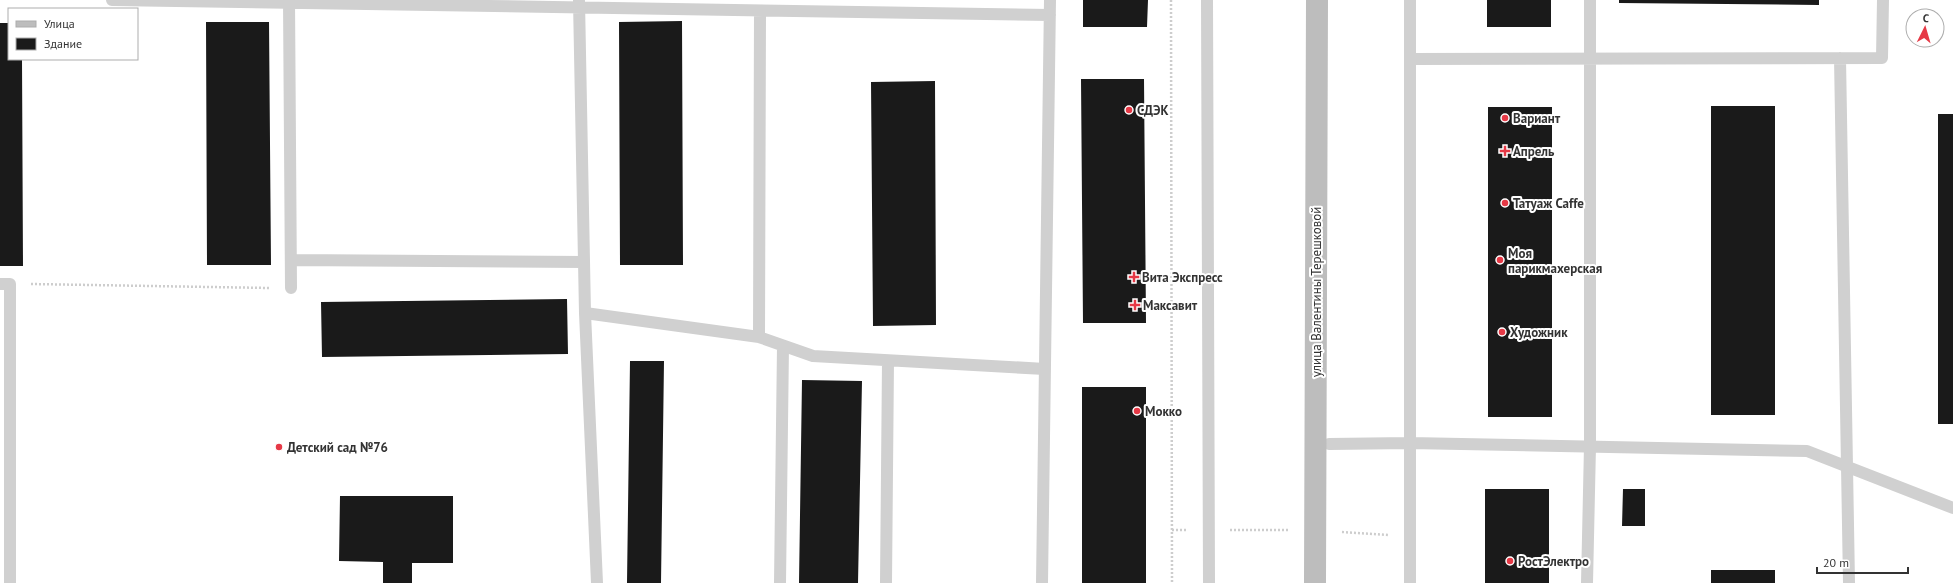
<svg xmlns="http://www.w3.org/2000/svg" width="1953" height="583" font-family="'PT Sans',sans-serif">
  <rect width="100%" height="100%" fill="#fff"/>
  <path fill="#1a1a1a" d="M 1083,0 L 1148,0 L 1147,27 L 1083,27 Z
    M 1487,0 L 1551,0 L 1551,27 L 1487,27 Z
    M 1619,0 L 1819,0 L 1819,5 L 1619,3 Z
    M 682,21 L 683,265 L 620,265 L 619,22 Z
    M 206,22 L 269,22 L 271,265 L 207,265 Z
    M 0,23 L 9,23 L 9,59 L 22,59 L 23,266 L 0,266 Z
    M 1081,79 L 1144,79 L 1146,323 L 1083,323 Z
    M 935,81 L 936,325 L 873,326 L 871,82 Z
    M 1711,106 L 1775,106 L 1775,415 L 1711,415 Z
    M 1488,107 L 1552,107 L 1552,417 L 1488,417 Z
    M 1938,114 L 1953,114 L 1953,424 L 1938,424 Z
    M 567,299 L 568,354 L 322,357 L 321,302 Z
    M 630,361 L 664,361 L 661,583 L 627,583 Z
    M 802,380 L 862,381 L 858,583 L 799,583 Z
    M 1082,387 L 1146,387 L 1146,583 L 1082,583 Z
    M 1485,489 L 1549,489 L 1549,583 L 1485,583 Z
    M 1623,489 L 1645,489 L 1645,526 L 1622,526 Z
    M 340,496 L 453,496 L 453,563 L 412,563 L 412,583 L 383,583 L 383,562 L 339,561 Z
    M 1711,570 L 1775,570 L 1775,583 L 1711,583 Z"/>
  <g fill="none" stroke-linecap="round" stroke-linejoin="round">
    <path stroke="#cdcdcd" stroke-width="2.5" stroke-dasharray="2 2" stroke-linecap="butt" d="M 1171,0 L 1172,583
      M 31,284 L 270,288
      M 1172,530 L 1187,530
      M 1230,530 L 1289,530
      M 1342,532 L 1389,535"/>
    <path stroke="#d0d0d0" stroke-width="12" d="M 112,0 L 1050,15
      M 289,0 L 291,288
      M 1207,0 L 1209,583
      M 579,1 L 585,313 L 597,583
      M 1840,58 L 1849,583
      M 1410,59 L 1882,58 L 1883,0
      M 291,260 L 584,262
      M 0,284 L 10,284 L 10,583
      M 585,313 L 759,337 L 813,356 L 1045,369
      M 759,337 L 760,12
      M 1329,444 L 1410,443 L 1807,451 L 1953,508
      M 780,583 L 783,346
      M 886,583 L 888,361
      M 1042,583 L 1050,0
      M 1410,583 L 1410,0
      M 1587,583 L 1590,446 L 1590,0"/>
    <path stroke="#bdbdbd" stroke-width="22" d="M 1315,583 L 1317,0"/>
  </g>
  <g fill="#e63946" stroke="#fff" stroke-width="1.5">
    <circle cx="1129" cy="110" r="4"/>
    <circle cx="1505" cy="118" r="4"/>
    <path d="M1503 145h4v4h4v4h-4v4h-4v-4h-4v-4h4z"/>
    <circle cx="1505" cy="203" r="4"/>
    <circle cx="1500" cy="260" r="4"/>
    <path d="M1132 271h4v4h4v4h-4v4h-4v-4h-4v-4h4z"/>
    <path d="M1133 299h4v4h4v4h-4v4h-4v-4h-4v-4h4z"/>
    <circle cx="1502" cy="332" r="4"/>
    <circle cx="1137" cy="411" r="4"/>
    <circle cx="279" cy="447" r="4"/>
    <circle cx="1510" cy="561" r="4"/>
  </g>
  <g text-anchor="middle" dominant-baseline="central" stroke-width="4" stroke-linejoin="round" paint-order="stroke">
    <g font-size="13" font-weight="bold" fill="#333" stroke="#fff" text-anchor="start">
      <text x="1137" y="110">СДЭК</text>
      <text x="1513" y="118">Вариант</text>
      <text x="1513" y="151">Апрель</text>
      <text x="1513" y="203">Татуаж Caffe</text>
      <text x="1508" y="253">Моя<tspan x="1508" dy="15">парикмахерская</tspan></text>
      <text x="1142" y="277">Вита Экспресс</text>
      <text x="1143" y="305">Максавит</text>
      <text x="1510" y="332">Художник</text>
      <text x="1145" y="411">Мокко</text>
      <text x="287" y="447">Детский сад №76</text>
      <text x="1518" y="561">РостЭлектро</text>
    </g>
    <g font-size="13" fill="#333" stroke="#fff">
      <text transform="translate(1316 292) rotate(-90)">улица Валентины Терешковой</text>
    </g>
  </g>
  <rect x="8" y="8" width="130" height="52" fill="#ffffff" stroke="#adadad"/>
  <rect x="16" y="21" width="20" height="6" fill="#bdbdbd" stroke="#adadad"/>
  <text x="44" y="28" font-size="12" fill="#333333">Улица</text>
  <rect x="16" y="38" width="20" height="12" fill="#1a1a1a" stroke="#adadad"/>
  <text x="44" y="48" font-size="12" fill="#333333">Здание</text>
  <g transform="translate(1925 28) rotate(5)"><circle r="19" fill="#ffffff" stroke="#adadad"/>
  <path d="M0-3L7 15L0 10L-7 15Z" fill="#e63946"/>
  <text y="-6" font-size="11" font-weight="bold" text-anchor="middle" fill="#333333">С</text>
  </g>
  <path d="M1817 567v6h91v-6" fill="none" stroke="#333333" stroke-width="2"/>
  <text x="1823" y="567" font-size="12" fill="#333333" stroke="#ffffff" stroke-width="3" paint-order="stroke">20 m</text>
</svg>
